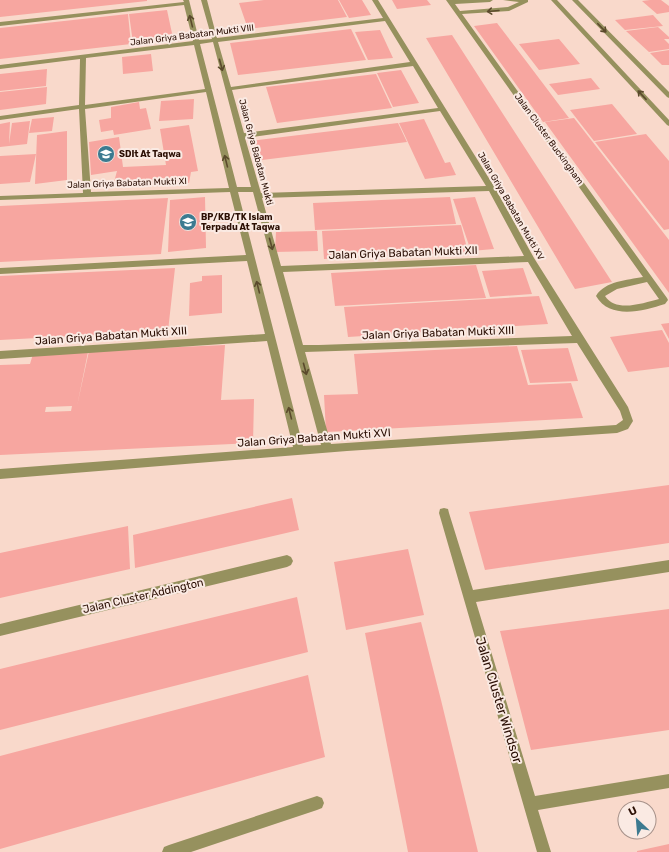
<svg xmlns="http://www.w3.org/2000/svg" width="669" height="852" font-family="Rubik,sans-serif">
  <rect width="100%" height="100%" fill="#f9d9cb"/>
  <path fill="#f7a6a0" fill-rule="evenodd" d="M 0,0 L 147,0 L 147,1 L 0,17 Z
    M 264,0 L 338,0 L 347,17 L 248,29 L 239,3 Z
    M 339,0 L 362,0 L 371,15 L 349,18 Z
    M 392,0 L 427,0 L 431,5 L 397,9 Z
    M 650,0 L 661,0 L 669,6 L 669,12 L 657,14 L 642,1 Z
    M 167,10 L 173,38 L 133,43 L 129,14 Z
    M 128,14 L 131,44 L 0,59 L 0,28 Z
    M 653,15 L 663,26 L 625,30 L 615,20 Z
    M 497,23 L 526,61 L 569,118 L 543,122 L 474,26 Z
    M 658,27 L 669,37 L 669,39 L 664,39 L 669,44 L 669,49 L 649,52 L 626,31 Z
    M 351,29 L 366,60 L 238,75 L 230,43 Z
    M 380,30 L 393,58 L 368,60 L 355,32 Z
    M 452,35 L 503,114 L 612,282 L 575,289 L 426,38 Z
    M 559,39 L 580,64 L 539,70 L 519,44 Z
    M 669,50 L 669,65 L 662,65 L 650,53 Z
    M 151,54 L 153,71 L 123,74 L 122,57 Z
    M 47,69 L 46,86 L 0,91 L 0,74 Z
    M 401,70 L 419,103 L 393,107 L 377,73 Z
    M 376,74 L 392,108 L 277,123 L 266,87 Z
    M 591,78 L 600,89 L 558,95 L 549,84 Z
    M 47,87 L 46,104 L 0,110 L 0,92 Z
    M 194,99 L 193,119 L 159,121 L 161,101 Z
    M 139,102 L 140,109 L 146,108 L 151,129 L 114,135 L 113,130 L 101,132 L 99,120 L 111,118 L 111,107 Z
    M 612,104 L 637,134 L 594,141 L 570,110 Z
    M 54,117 L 52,131 L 29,133 L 32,119 Z
    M 574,118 L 669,240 L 669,293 L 545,122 Z
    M 424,119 L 445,163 L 450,162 L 456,175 L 425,179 L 399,123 Z
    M 30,121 L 27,144 L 0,147 L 0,124 L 10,122 L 9,144 L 12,123 Z
    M 398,123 L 407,142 L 254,161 L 250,141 Z
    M 189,125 L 198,171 L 191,172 L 189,183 L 113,186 L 117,171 L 91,175 L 89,142 L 119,137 L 123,167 L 166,165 L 160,129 Z
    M 67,131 L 67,180 L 35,184 L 37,135 Z
    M 646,134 L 669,161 L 669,229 L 664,230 L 595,142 Z
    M 36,154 L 30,182 L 0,184 L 0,156 Z
    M 205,197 L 206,248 L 168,252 L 170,200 Z
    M 450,197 L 456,224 L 315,230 L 313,203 Z
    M 475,197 L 480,211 L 494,249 L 471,251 L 453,199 Z
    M 168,198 L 161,254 L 0,262 L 0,206 Z
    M 461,225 L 468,252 L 324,259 L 322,231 Z
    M 317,231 L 318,251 L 275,252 L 276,232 Z
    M 476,265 L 486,298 L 335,306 L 331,273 Z
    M 175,268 L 168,331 L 0,340 L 0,276 Z
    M 523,268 L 532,294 L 490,297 L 482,271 Z
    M 222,275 L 222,313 L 189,316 L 190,283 L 202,281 L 202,276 Z
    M 539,296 L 548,324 L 348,337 L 344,307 Z
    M 669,323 L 669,339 L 661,324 Z
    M 662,330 L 669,343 L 669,367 L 628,372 L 610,337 Z
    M 225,345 L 221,400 L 254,399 L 253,443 L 0,455 L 0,365 L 30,364 L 33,354 L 88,352 L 77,406 L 89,351 ZM 72,406 L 71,411 L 45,412 L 46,407 Z
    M 517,346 L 528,385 L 571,383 L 583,418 L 326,432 L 324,395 L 358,394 L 354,354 Z
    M 568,348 L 578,381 L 530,383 L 521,350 Z
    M 669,485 L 669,543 L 485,570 L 469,512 Z
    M 292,498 L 299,530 L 135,568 L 133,535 Z
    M 128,526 L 130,569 L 0,598 L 0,553 Z
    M 408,549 L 424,615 L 346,630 L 334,562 Z
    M 297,597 L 308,652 L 0,730 L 0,669 Z
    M 669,609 L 669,730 L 531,750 L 500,631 Z
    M 421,622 L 441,700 L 478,852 L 408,852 L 365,633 Z
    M 308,675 L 325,757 L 0,849 L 0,756 Z
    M 669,844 L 669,852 L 637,852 L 637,851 Z"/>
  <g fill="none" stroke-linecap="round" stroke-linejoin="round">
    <path fill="#96915e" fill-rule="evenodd" d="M 183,0 L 189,0 L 199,40 L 212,39 L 201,0 L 207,0 L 217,38 L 383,18 L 372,0 L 378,0 L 495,188 L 534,258 L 628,407 L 633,421 L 628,429 L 617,433 L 347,451 L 0,479 L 0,469 L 293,447 L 267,341 L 0,359 L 0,351 L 265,334 L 247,261 L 0,274 L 0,268 L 246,255 L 230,192 L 0,200 L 0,196 L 83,193 L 79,109 L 0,120 L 0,116 L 79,105 L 80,59 L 0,69 L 0,65 L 193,41 L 184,5 L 0,26 L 0,22 L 184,2 ZM 385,21 L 410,62 L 231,87 L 218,42 ZM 213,42 L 251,187 L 237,187 L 200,44 ZM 194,45 L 205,89 L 85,105 L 86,58 ZM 413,66 L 438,108 L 244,133 L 232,90 ZM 206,92 L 229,188 L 91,192 L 85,109 ZM 440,111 L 486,186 L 261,193 L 245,138 ZM 489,191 L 524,256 L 281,266 L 262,198 ZM 238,192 L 253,192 L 321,445 L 303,446 ZM 528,262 L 572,336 L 319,345 L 303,345 L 283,272 ZM 577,343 L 620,411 L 623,420 L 616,425 L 331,444 L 305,352 Z
      M 446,0 L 493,0 L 490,2 L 455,4 L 460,11 L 508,7 L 519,2 L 503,0 L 528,0 L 528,2 L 509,11 L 462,14 L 667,298 L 668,300 L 665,304 C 643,311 610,320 596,296 C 605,281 627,280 643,277 ZM 647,282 L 659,299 C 643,303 616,313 605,296 L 617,289 Z
      M 551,0 L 557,0 L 669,120 L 669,126 L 667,125 Z
      M 572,0 L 578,0 L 669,92 L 669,98 L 667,97 Z
      M 444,508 L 448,509 L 449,513 L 473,590 L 669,560 L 669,572 L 476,602 L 535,796 L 669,774 L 669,788 L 538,810 L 551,852 L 537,852 L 439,513 L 440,509 Z
      M 287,555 L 291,557 L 293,561 L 291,565 L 287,567 L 0,636 L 0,624 Z
      M 317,796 L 322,798 L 324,803 L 322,808 L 317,810 L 191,852 L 162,852 L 164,847 L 169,845 Z"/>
  </g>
  <defs><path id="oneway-shaft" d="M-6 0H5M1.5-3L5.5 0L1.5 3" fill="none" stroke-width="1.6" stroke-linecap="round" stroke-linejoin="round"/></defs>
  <g stroke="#5b4a2c">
    <use href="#oneway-shaft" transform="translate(493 11) rotate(175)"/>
    <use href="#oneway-shaft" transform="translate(191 21) rotate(-104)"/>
    <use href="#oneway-shaft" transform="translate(602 28) rotate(46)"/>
    <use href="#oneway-shaft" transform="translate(221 65) rotate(75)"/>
    <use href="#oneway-shaft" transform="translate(642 95) rotate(-133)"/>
    <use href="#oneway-shaft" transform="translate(226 161) rotate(-104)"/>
    <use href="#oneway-shaft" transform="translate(271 244) rotate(75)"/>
    <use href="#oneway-shaft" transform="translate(258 287) rotate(-104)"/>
    <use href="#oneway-shaft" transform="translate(305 369) rotate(75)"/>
    <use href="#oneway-shaft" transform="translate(290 413) rotate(-104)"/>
  </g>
  <defs>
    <g id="school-disc" transform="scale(0.9)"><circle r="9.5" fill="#3c7a90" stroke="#faeae3"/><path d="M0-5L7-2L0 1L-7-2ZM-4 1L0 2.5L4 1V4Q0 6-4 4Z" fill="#fff"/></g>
  </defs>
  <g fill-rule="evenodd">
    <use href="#school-disc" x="106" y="154"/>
    <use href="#school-disc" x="188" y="222"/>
  </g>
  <g text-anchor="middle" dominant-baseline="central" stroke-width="4" stroke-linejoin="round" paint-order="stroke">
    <g font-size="9" fill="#2b0f04" stroke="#faeae3">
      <text transform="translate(192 35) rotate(-7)">Jalan Griya Babatan Mukti VIII</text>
      <text transform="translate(549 139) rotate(54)">Jalan Cluster Buckingham</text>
      <text transform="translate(256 152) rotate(75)">Jalan Griya Babatan Mukti</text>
      <text transform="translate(127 183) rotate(-2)">Jalan Griya Babatan Mukti XI</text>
      <text transform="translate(511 206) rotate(60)">Jalan Griya Babatan Mukti XV</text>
    </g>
    <g font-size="9" font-weight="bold" fill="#2b0f04" stroke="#faeae3" text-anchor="start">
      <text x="119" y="154">SDIt At Taqwa</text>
      <text x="201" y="217">BP/KB/TK Islam<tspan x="201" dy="10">Terpadu At Taqwa</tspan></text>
    </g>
    <g font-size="11" fill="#2b0f04" stroke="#faeae3">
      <text transform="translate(403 253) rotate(-2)">Jalan Griya Babatan Mukti XII</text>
      <text transform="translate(438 333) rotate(-2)">Jalan Griya Babatan Mukti XIII</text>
      <text transform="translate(111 336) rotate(-4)">Jalan Griya Babatan Mukti XIII</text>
      <text transform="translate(314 438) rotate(-4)">Jalan Griya Babatan Mukti XVI</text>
      <text transform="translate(143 596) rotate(-13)">Jalan Cluster Addington</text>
    </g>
    <g font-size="13" fill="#2b0f04" stroke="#faeae3">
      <text transform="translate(499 700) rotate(73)">Jalan Cluster Windsor</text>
    </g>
  </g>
  <g transform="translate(637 820) rotate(334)"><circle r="19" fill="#faeae3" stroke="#a7928a"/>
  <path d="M0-3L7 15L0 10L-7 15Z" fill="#3c7a90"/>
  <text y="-6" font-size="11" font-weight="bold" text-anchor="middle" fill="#2b0f04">U</text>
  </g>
</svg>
